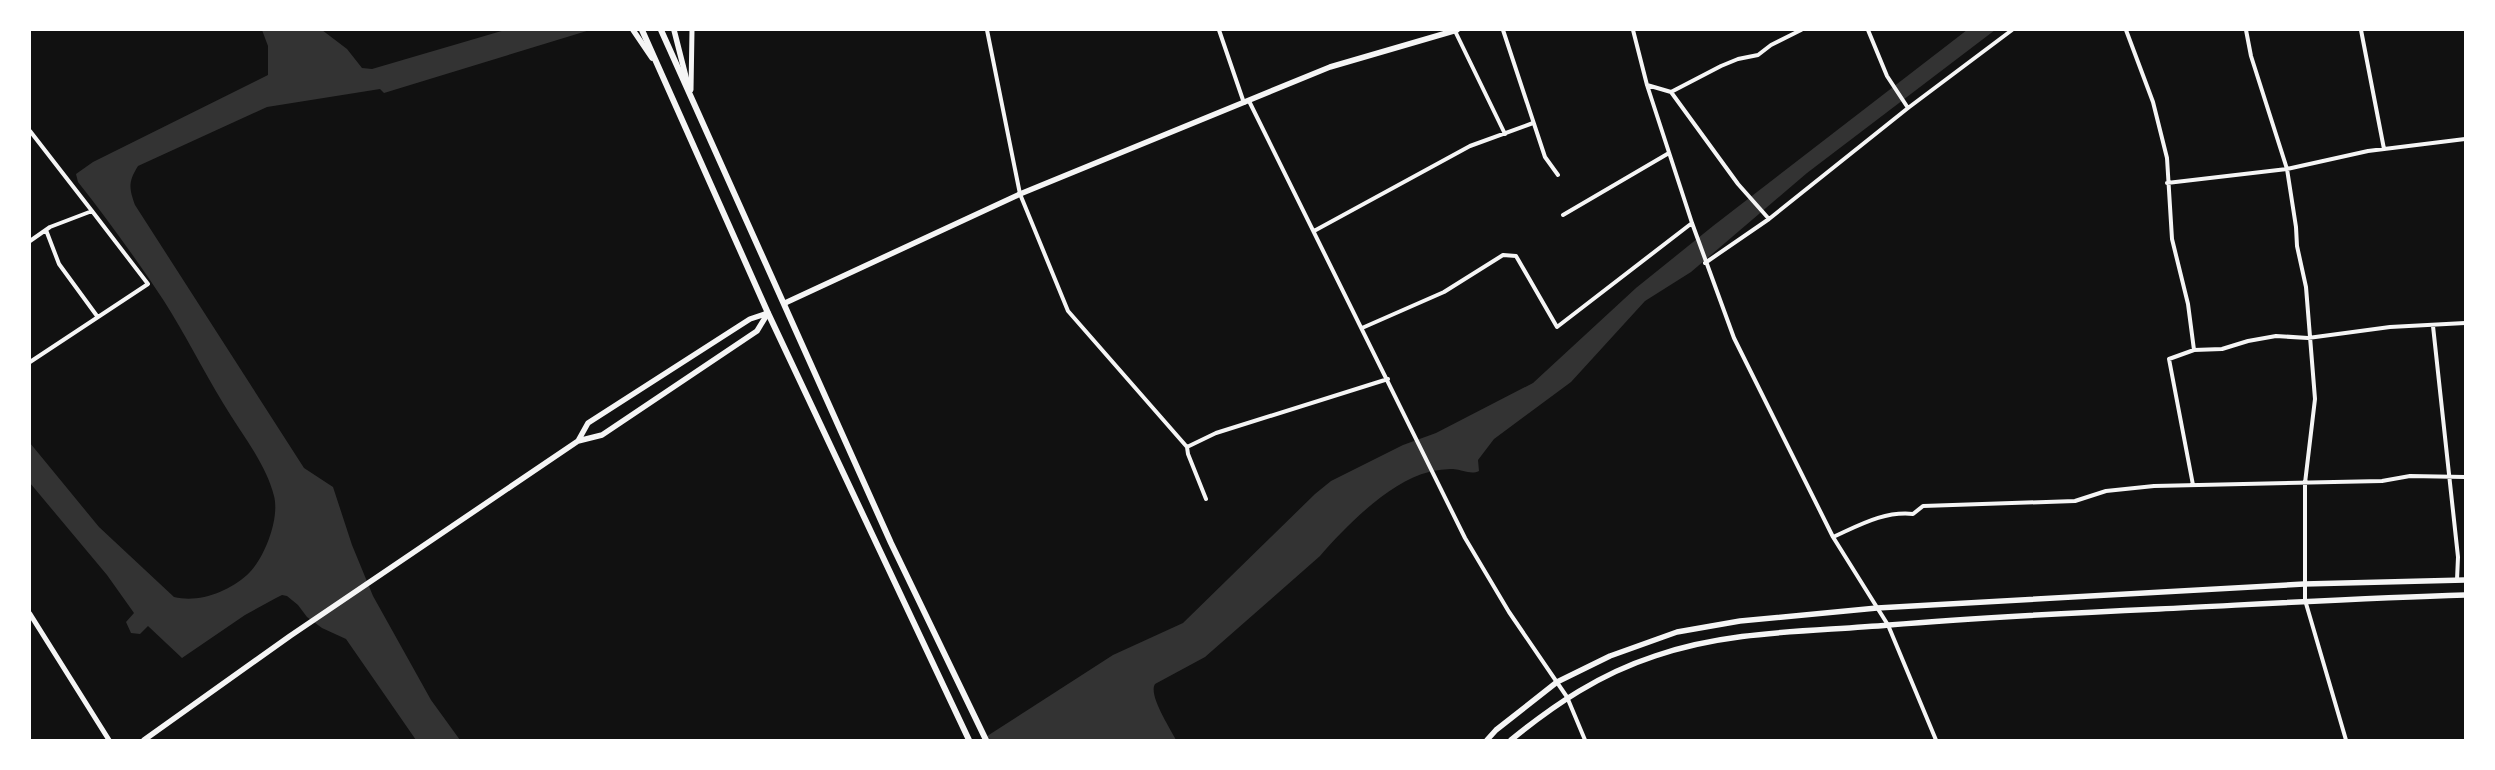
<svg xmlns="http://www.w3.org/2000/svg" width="2495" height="770" font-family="Helvetica,sans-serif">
  <rect width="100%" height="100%" fill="#111"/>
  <path fill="#333" d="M 262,30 L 322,30 L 347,49 L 362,68 L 372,69 L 505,30 L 590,30 L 384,93 L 380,89 L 267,107 L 138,166 C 128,182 129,188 135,205 L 304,468 L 333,487 L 352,545 L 373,596 L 431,700 L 460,740 L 416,740 L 346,639 L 322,628 L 307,617 L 298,605 L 287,596 L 282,595 L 276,598 L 245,615 L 182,658 L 148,626 L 140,634 L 131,633 L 126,622 L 134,613 L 107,575 L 30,483 L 30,443 L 99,527 L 174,597 C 199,603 228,592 247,575 C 264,560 280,519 274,496 C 266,463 240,432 223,403 C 203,370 185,334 164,301 C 137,260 108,220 78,182 L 76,174 L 93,162 L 268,75 L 268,46 Z
    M 1967,30 L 1995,30 L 1807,173 L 1691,272 L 1645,301 L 1571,382 L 1494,439 L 1478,460 L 1479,471 C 1471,475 1463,470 1453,469 C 1446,469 1436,470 1429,472 C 1390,481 1345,527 1320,556 L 1205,657 L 1155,684 C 1148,695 1170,728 1176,740 L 981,740 L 1113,655 L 1183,623 L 1315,494 L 1331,481 L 1403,445 L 1436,433 L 1533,383 L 1636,288 L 1713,226 Z"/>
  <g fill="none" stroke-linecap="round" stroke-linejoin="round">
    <path stroke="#f5f5f5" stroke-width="4" d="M 987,30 L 1020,194 L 1068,311 L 1187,447 L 1188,454 L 1206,499
      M 1219,30 L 1244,103
      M 1503,30 L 1545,157 L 1558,175
      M 1633,30 L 1647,85 L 1692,223 L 1734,338 L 1833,537 L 1888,625 L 1936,740
      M 1868,30 L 1887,76 L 1908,108
      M 2126,30 L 2153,102 L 2167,158 L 2172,239 L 2188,304 L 2194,350 L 2169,359 L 2193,485
      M 2246,30 L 2251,56 L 2287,169 L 2296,227 L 2297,246 L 2306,287 L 2315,399 L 2305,483 L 2305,600 L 2346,740
      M 2361,30 L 2384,149
      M 1455,31 L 1505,134
      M 1647,85 L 1671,92 L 1738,184 L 1769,219
      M 1671,92 L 1721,66 L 1738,59 L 1758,55 L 1771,45 L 1801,30
      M 1249,101 L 1465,538 L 1509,612 L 1567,697 L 1585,740
      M 30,131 L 92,211
      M 2167,183 L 2287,169 L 2368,151 L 2465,139
      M 1563,215 L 1669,153
      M 46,230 L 59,264 L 97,316
      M 1314,231 L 1470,146 L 1533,123
      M 30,241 L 50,227 L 92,211 L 148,284 L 30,362
      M 1705,263 L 1769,219 L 1908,108 L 2012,30
      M 2433,326 L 2458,557 L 2457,580
      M 1362,328 L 1444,292 L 1503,255 L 1516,256 L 1557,327 L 1692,223
      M 2194,350 L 2222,349 L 2248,341 L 2276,336 L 2308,338 L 2390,327 L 2465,323
      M 1187,447 L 1216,433 L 1388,379
      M 1833,537 C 1860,525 1884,511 1913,514 L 1923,506 L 2075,501 L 2106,491 L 2154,486 L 2382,481 L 2410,476 L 2465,477"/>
    <path stroke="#f5f5f5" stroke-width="5" d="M 691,90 L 692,30
      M 30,614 L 109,740"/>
    <path stroke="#f5f5f5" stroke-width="5.5" d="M 633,30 L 652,58
      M 674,30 L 689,89
      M 785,303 L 1020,194 L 1330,67 L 1457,30
      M 578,441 L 588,423 L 750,319 L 768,313
      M 144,740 L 290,636 L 578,441 L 602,435 L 757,331 L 768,313
      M 1487,740 L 1496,730 L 1557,682 L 1610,656 L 1677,632 L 1740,621 L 1877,608 L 2304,584 L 2465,580
      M 1511,740 C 1555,704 1600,674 1655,656 C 1730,630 1810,632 1889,625 C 1979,617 2069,613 2159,609 C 2261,604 2363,598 2465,595"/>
    <path stroke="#f5f5f5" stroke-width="6" d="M 642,30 L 768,313 L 969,740
      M 661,30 L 891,543 L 986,740"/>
  </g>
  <rect width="2495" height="770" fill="none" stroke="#ffffff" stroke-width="62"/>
</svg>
